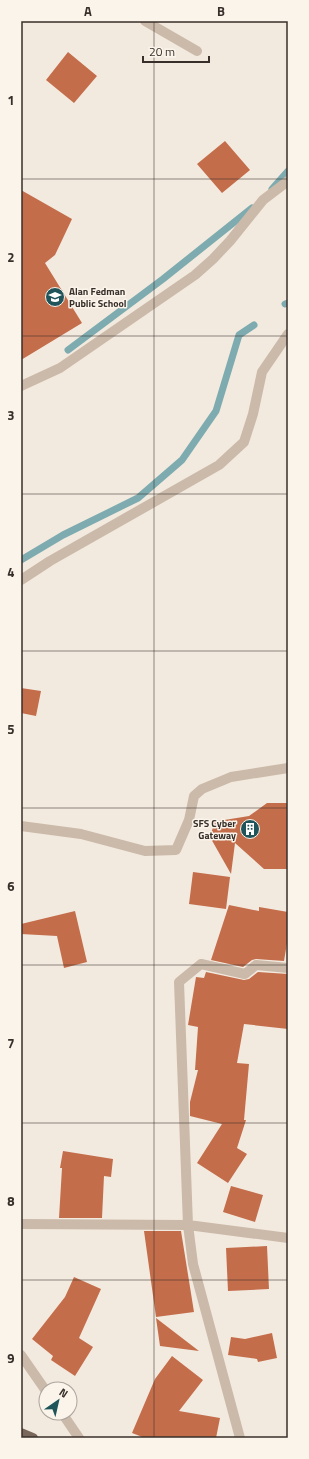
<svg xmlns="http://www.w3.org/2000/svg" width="309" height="1459" font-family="'Titillium Web',sans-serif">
  <rect width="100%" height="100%" fill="#f3eadf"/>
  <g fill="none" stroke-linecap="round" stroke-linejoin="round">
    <path stroke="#7eabaf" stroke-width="7" d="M 272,189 L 288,171
      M 285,304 L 288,303
      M 68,350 L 163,279 L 252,208
      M 21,560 L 63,535 L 138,498 L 182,460 L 216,411 L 239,335 L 254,325"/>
  </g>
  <path fill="#c46d4b" d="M 68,52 L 97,76 L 74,103 L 46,80 Z
    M 225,141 L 250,170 L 222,193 L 197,164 Z
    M 21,190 L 72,219 L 55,255 L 45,263 L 82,323 L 21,360 Z
    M 21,688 L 41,691 L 36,716 L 21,713 Z
    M 267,803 L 288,803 L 288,869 L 264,869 L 235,843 L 231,874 L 210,837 L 214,824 L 212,822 L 249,816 Z
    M 193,872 L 230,877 L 226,909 L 189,904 Z
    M 229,905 L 259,911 L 259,907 L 288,912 L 288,937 L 284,961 L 256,959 L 252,960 L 243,967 L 211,960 Z
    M 75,911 L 87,962 L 64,968 L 57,936 L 21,934 L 21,924 Z
    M 206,972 L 244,980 L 249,979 L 258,972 L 288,974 L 288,1029 L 244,1024 L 237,1063 L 249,1064 L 244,1120 L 246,1120 L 237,1148 L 247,1154 L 228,1183 L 197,1163 L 222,1124 L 190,1116 L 190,1102 L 198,1070 L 195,1070 L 198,1027 L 188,1025 L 196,977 L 204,978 Z
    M 63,1151 L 113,1159 L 111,1177 L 104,1176 L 102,1218 L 59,1218 L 62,1168 L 60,1168 Z
    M 231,1186 L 263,1195 L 255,1222 L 223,1212 Z
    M 144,1231 L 181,1231 L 194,1312 L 156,1317 Z
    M 267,1246 L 269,1289 L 228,1291 L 226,1248 Z
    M 74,1277 L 101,1289 L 79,1338 L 93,1347 L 75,1376 L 51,1360 L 53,1356 L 32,1339 L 65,1297 Z
    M 156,1318 L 199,1351 L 160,1346 Z
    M 272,1333 L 277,1358 L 258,1362 L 257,1359 L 228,1355 L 231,1337 L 245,1339 Z
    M 172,1356 L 203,1380 L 179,1411 L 220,1418 L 216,1438 L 145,1438 L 132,1433 L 155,1379 Z"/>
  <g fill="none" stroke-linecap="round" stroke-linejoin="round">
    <path stroke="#cbbaaa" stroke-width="10" d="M 145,21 L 197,51
      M 21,386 L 60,368 L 195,275 L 213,259 L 230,241 L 263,200 L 288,181
      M 21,580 L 50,561 L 219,465 L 244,442 L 253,414 L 262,372 L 288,334
      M 21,826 L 81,834 L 145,851 L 176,850 L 189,820 L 194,796 L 202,789 L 231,777 L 288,768
      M 21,1224 L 188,1225 L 288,1238
      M 21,1355 L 46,1391
      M 62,1413 L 79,1438
      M 240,1438 L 193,1264 L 188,1225 L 179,982 L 201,964 L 245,974 L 256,965 L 288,968"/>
    <path stroke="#7a675b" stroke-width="10" d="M 21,1433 L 33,1438"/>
  </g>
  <path fill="none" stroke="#382f2a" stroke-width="1" stroke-opacity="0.55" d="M 154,21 L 154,1438M 21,179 L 288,179M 21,336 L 288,336M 21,494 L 288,494M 21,651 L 288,651M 21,808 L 288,808M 21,965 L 288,965M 21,1123 L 288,1123M 21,1280 L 288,1280"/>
  <defs>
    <g id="school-disc" transform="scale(1)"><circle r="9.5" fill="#1f545a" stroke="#faf4eb"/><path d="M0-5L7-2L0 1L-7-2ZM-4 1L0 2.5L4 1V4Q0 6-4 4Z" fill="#fff"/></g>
    <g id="building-disc" transform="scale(1)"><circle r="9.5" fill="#1f545a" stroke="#faf4eb"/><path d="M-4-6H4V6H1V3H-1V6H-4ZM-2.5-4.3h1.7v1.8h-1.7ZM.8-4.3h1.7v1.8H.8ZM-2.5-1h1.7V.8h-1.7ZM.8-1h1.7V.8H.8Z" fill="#fff"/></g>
  </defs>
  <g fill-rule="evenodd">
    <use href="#school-disc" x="55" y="297"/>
    <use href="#building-disc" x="250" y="829"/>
  </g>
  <g text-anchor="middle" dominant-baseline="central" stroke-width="3" stroke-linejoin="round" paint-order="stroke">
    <g font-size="10" font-weight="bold" fill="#382f2a" stroke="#faf4eb" text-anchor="start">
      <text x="69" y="291">Alan Fedman<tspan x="69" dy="12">Public School</tspan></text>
      <text x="236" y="823" text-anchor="end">SFS Cyber<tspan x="236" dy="12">Gateway</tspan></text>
    </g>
  </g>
  <rect width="309" height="1459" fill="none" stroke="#faf4eb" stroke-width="44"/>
  <g transform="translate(58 1401) rotate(34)"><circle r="19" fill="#faf4eb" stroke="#aca59e"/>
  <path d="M0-3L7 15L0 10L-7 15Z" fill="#1f545a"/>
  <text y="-6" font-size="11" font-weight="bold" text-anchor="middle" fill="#382f2a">N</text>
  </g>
  <path d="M143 56v6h66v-6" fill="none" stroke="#382f2a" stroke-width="2"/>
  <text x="149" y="56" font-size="12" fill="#382f2a" stroke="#faf4eb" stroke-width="3" paint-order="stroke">20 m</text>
  <rect x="22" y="22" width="265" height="1415" fill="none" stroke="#382f2a" stroke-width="1.5"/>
  <g font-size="13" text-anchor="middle" font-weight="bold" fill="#382f2a">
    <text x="88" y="16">A</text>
    <text x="221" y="16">B</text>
    <text x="11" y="105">1</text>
    <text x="11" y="262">2</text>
    <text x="11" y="420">3</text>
    <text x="11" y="577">4</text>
    <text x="11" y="734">5</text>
    <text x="11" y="891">6</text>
    <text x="11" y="1048">7</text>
    <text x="11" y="1206">8</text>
    <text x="11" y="1363">9</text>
  </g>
</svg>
